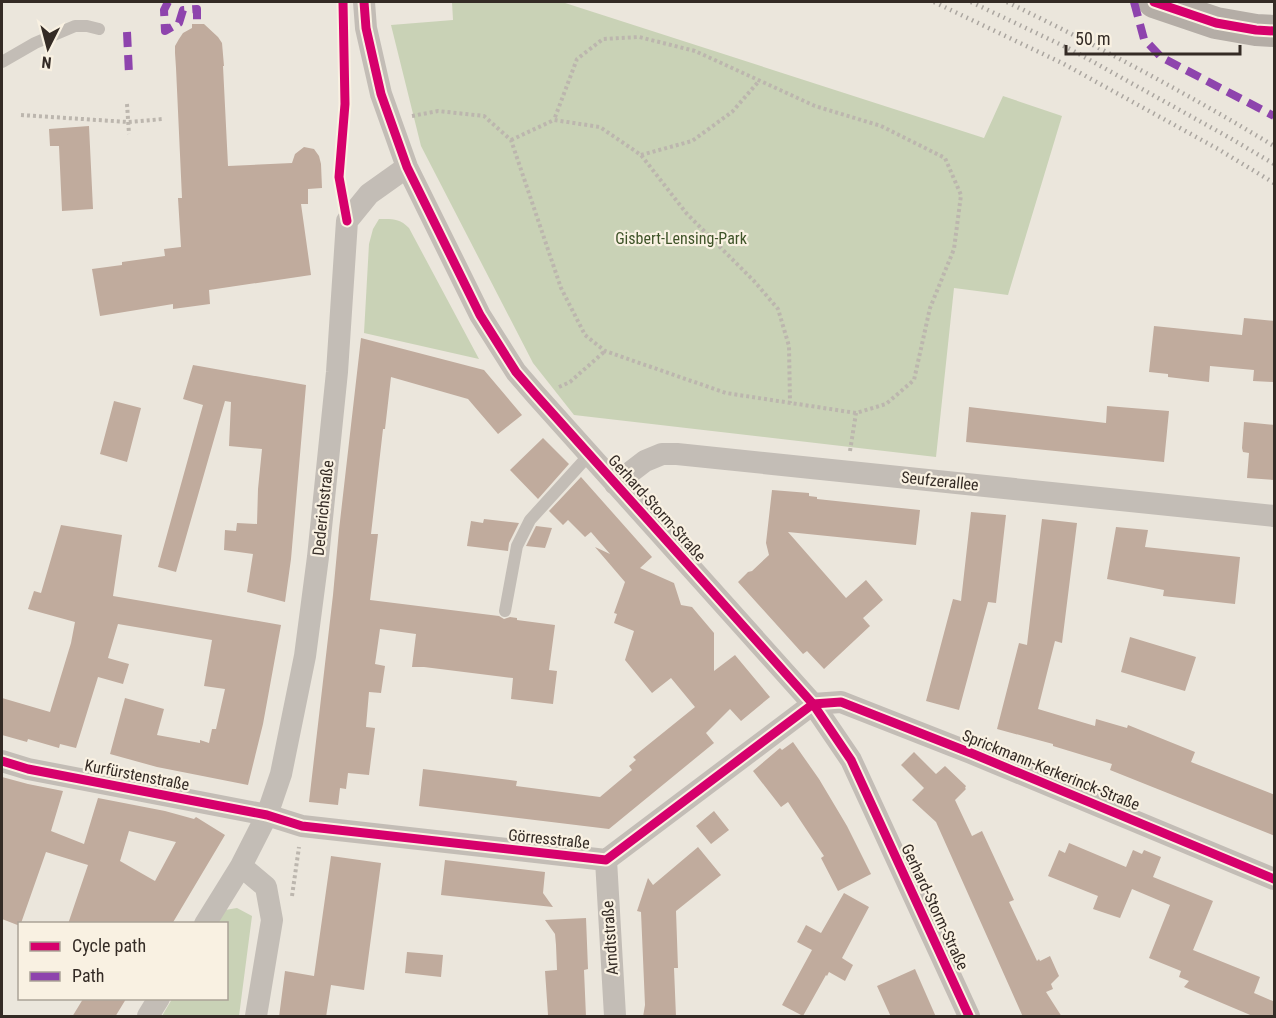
<svg xmlns="http://www.w3.org/2000/svg" width="1276" height="1018" font-family="'Roboto Condensed',sans-serif">
  <rect width="100%" height="100%" fill="#ebe6dc"/>
  <path fill="#c9d2b6" d="M 452,2 L 562,2 L 984,138 L 1003,96 L 1062,116 L 1008,295 L 954,288 L 936,457 L 574,415 L 533,363 L 421,146 L 391,25 L 453,20 Z
    M 379,219 C 393,219 399,218 409,228 L 479,359 L 364,333 L 369,244 L 373,229 Z
    M 237,908 L 252,916 L 239,1016 L 162,1016 L 172,999 L 226,998 L 226,924 L 217,923 L 225,910 Z"/>
  <path fill="#c0ab9d" fill-rule="evenodd" d="M 192,24 L 204,24 L 218,37 L 222,43 L 224,66 L 223,66 L 228,166 L 292,163 L 295,154 L 304,147 L 314,149 L 319,156 L 321,164 L 322,188 L 308,189 L 308,204 L 301,204 L 311,275 L 209,290 L 210,304 L 173,309 L 173,304 L 100,316 L 92,269 L 122,265 L 122,262 L 165,256 L 164,249 L 181,247 L 178,198 L 182,198 L 176,68 L 175,53 L 175,46 L 179,39 L 183,33 L 192,28 Z
    M 89,126 L 93,209 L 62,211 L 59,146 L 50,146 L 49,129 Z
    M 1244,318 L 1275,321 L 1275,372 L 1273,382 L 1253,381 L 1254,370 L 1210,366 L 1209,382 L 1168,377 L 1168,374 L 1149,372 L 1154,326 L 1242,335 Z
    M 361,338 L 484,370 L 522,415 L 498,434 L 468,399 L 391,377 L 385,429 L 383,429 L 371,534 L 378,534 L 370,600 L 499,616 L 504,619 L 510,617 L 517,618 L 517,620 L 555,625 L 549,670 L 557,671 L 553,704 L 511,699 L 513,678 L 424,667 L 412,667 L 416,634 L 380,629 L 375,664 L 385,666 L 381,693 L 369,692 L 366,727 L 375,728 L 369,775 L 348,773 L 346,789 L 340,788 L 338,805 L 309,802 L 333,595 L 339,530 Z
    M 193,365 L 306,385 L 291,559 L 285,602 L 247,592 L 253,554 L 224,550 L 225,530 L 236,531 L 237,523 L 257,524 L 258,489 L 262,449 L 229,446 L 231,402 L 225,401 L 176,572 L 158,567 L 203,405 L 183,399 Z
    M 114,401 L 141,408 L 127,462 L 100,454 Z
    M 1107,406 L 1169,411 L 1164,462 L 966,442 L 969,407 L 1106,423 Z
    M 1244,422 L 1275,425 L 1275,480 L 1247,478 L 1249,453 L 1243,452 L 1242,448 Z
    M 543,438 L 569,464 L 538,499 L 510,470 Z
    M 581,477 L 652,557 L 640,568 L 674,583 L 681,605 L 692,607 L 714,633 L 714,671 L 735,655 L 770,697 L 741,721 L 730,709 L 706,733 L 714,743 L 609,829 L 419,806 L 423,769 L 517,781 L 516,786 L 600,797 L 632,770 L 629,766 L 636,760 L 633,757 L 695,707 L 671,678 L 652,693 L 625,660 L 634,631 L 614,623 L 617,614 L 614,613 L 625,582 L 595,547 L 610,554 L 591,532 L 585,537 L 568,520 L 563,525 L 549,511 Z
    M 772,490 L 809,493 L 809,496 L 817,497 L 817,499 L 920,510 L 916,545 L 788,532 L 846,598 L 866,580 L 883,600 L 863,618 L 870,626 L 824,669 L 807,651 L 803,654 L 738,582 L 748,572 L 752,571 L 769,555 L 766,543 Z
    M 971,512 L 1006,515 L 996,603 L 988,602 L 959,710 L 926,701 L 953,599 L 961,601 Z
    M 484,519 L 519,523 L 509,543 L 508,551 L 467,546 L 471,521 L 483,523 Z
    M 1042,519 L 1077,523 L 1062,643 L 1055,641 L 1038,709 L 1095,726 L 1096,719 L 1127,728 L 1128,725 L 1195,752 L 1191,762 L 1275,795 L 1275,836 L 1110,770 L 1112,764 L 1053,746 L 1053,744 L 997,729 L 1019,643 L 1027,645 Z
    M 61,525 L 122,535 L 113,596 L 281,625 L 263,724 L 248,785 L 157,767 L 110,754 L 125,698 L 164,709 L 157,735 L 200,743 L 200,740 L 209,743 L 212,729 L 216,729 L 225,689 L 204,686 L 212,640 L 118,624 L 108,658 L 129,664 L 123,684 L 98,677 L 76,748 L 60,744 L 59,748 L 28,739 L 27,742 L 2,735 L 2,698 L 50,712 L 71,643 L 75,622 L 28,609 L 34,591 L 41,593 Z
    M 536,526 L 552,528 L 545,548 L 526,546 Z
    M 1116,527 L 1148,530 L 1145,547 L 1240,557 L 1235,604 L 1163,596 L 1164,590 L 1107,579 Z
    M 1130,637 L 1196,657 L 1185,691 L 1121,672 Z
    M 793,742 L 819,779 L 847,826 L 871,874 L 838,891 L 821,858 L 824,856 L 788,802 L 781,807 L 753,771 L 780,748 L 782,750 Z
    M 914,752 L 936,774 L 945,766 L 966,786 L 965,788 L 966,789 L 955,800 L 972,836 L 982,831 L 1014,900 L 1009,902 L 1037,961 L 1039,959 L 1040,961 L 1050,956 L 1059,976 L 1051,984 L 1053,989 L 1046,992 L 1062,1017 L 1023,1017 L 936,822 L 912,800 L 924,788 L 901,765 Z
    M 2,777 L 28,784 L 63,791 L 51,831 L 84,844 L 98,798 L 165,811 L 194,819 L 196,817 L 225,835 L 172,924 L 68,924 L 88,865 L 46,852 L 20,926 L 2,919 ZM 129,831 L 176,842 L 155,881 L 120,861 Z
    M 714,811 L 729,830 L 711,844 L 696,826 Z
    M 1069,843 L 1126,867 L 1133,850 L 1142,854 L 1144,850 L 1161,857 L 1153,877 L 1213,901 L 1193,950 L 1260,977 L 1254,993 L 1275,1002 L 1275,1017 L 1255,1017 L 1184,987 L 1189,981 L 1179,977 L 1181,971 L 1149,958 L 1170,905 L 1132,889 L 1120,918 L 1093,909 L 1098,896 L 1048,876 L 1059,850 L 1065,853 Z
    M 698,847 L 721,875 L 676,911 L 678,968 L 674,968 L 676,1017 L 643,1017 L 645,1005 L 641,912 L 637,911 L 648,878 L 653,885 Z
    M 331,856 L 381,863 L 364,990 L 331,985 L 326,1017 L 279,1017 L 285,971 L 314,976 Z
    M 445,860 L 545,872 L 543,893 L 553,907 L 441,895 Z
    M 844,893 L 869,907 L 842,958 L 853,965 L 845,981 L 829,972 L 827,976 L 826,975 L 803,1016 L 782,1005 L 812,950 L 797,942 L 806,925 L 821,933 Z
    M 586,918 L 588,969 L 584,970 L 586,1017 L 551,1017 L 548,1015 L 545,971 L 557,970 L 556,945 L 555,934 L 545,920 Z
    M 407,952 L 443,955 L 441,977 L 405,973 Z
    M 915,969 L 936,1017 L 891,1017 L 877,986 Z
    M 83,999 L 126,999 L 115,1017 L 72,1017 Z"/>
  <g fill="none" stroke-linecap="round" stroke-linejoin="round">
    <path stroke="#bcb6ae" stroke-width="4" stroke-dasharray="3 3" stroke-linecap="butt" d="M 127,104 L 129,134
      M 21,115 L 128,122 L 163,119
      M 412,116 L 438,111 L 484,116 L 511,140 L 561,288 L 585,335 L 605,351 L 726,393 L 856,413 L 886,404 L 914,380 L 930,308 L 954,249 L 961,195 L 945,158 L 881,126 L 815,106 L 695,51 L 639,37 L 603,39 L 577,59 L 554,120
      M 511,140 L 554,120 L 600,127 L 641,155 L 687,214 L 754,281 L 778,309 L 789,346 L 790,403
      M 641,155 L 692,141 L 732,112 L 759,81
      M 559,387 L 570,382 L 605,351
      M 850,451 L 856,413
      M 292,896 L 299,847"/>
    <path stroke="#c3bdb6" stroke-width="12" d="M 2,62 L 35,43 L 75,26 L 87,26 L 99,29
      M 505,611 L 517,546 L 530,520 L 589,455"/>
    <path stroke="#c3bdb6" stroke-width="22" d="M 364,2 L 366,28 L 381,94 L 407,167 L 480,315 L 516,372 L 536,395 L 813,704 L 851,760 L 969,1016
      M 615,484 L 645,461 L 662,454 L 677,454 L 1274,516
      M 2,761 L 28,769 L 267,815 L 302,826 L 606,860 L 813,704 L 841,702 L 971,753 L 1274,879
      M 606,860 L 615,1016
      M 241,866 L 266,887 L 272,920 L 256,1016
      M 205,924 L 241,866 L 267,815 L 281,774 L 305,656 L 318,557 L 337,372 L 347,221 L 369,194 L 407,167
      M 148,1016 L 159,998"/>
    <path stroke="#b4ada6" stroke-width="32" d="M 1154,2 L 1216,23 L 1256,30 L 1274,31"/>
    <path stroke="#aba6a0" stroke-width="4.5" stroke-dasharray="1.5 4.5" stroke-linecap="butt" d="M 934,2 L 1062,63 L 1218,149 L 1274,183
      M 971,2 L 1070,49 L 1230,138 L 1274,164
      M 1007,2 C 1098,46 1188,94 1274,146"/>
    <path stroke="#8e44ad" stroke-width="8" stroke-dasharray="15 8" stroke-linecap="butt" d="M 168,2 L 164,10 L 165,31 L 179,23 L 183,10 L 197,9 L 197,24
      M 1134,2 L 1144,39 L 1161,57 L 1274,116
      M 127,32 L 129,74"/>
    <g stroke="#f9f1e2" stroke-width="13">
      <path id="cycleway" d="M 343,2 L 345,104 L 339,177 L 347,221
        M 364,2 L 366,28 L 381,94 L 407,167 L 480,315 L 516,372 L 536,395 L 813,704 L 851,760 L 969,1016
        M 1154,2 L 1216,23 L 1256,30 L 1274,31
        M 2,761 L 28,769 L 267,815 L 302,826 L 606,860 L 813,704 L 841,702 L 971,753 L 1274,879"/>
    </g>
    <use href="#cycleway" stroke="#d6006c" stroke-width="9"/>
  </g>
  <g text-anchor="middle" dominant-baseline="central" stroke-width="4.5" stroke-linejoin="round" paint-order="stroke">
    <g font-size="16" fill="#3e5328" stroke="#f9f1e2">
      <text x="681" y="238">Gisbert-Lensing-Park</text>
    </g>
    <g font-size="16" fill="#342b25" stroke="#f9f1e2">
      <text transform="translate(940 481) rotate(6)">Seufzerallee</text>
      <text transform="translate(323 508) rotate(-84)">Dederichstraße</text>
      <text transform="translate(657 508) rotate(48)">Gerhard-Storm-Straße</text>
      <text transform="translate(1051 770) rotate(22)">Sprickmann-Kerkerinck-Straße</text>
      <text transform="translate(137 775) rotate(11)">Kurfürstenstraße</text>
      <text transform="translate(549 839) rotate(6)">Görresstraße</text>
      <text transform="translate(935 907) rotate(65)">Gerhard-Storm-Straße</text>
      <text transform="translate(610 938) rotate(-94)">Arndtstraße</text>
    </g>
  </g>
  <rect width="1276" height="1018" fill="none" stroke="#342b25" stroke-width="6"/>
  <rect x="18" y="922" width="210" height="78" fill="#f9f1e2" stroke="#aaa296" stroke-width="1.5"/>
  <rect x="30" y="942" width="30" height="9" fill="#d6006c" stroke="#aaa296" stroke-width="1.5"/>
  <text x="72" y="952" font-size="18" fill="#342b25">Cycle path</text>
  <rect x="30" y="972" width="30" height="9" fill="#8e44ad" stroke="#aaa296" stroke-width="1.5"/>
  <text x="72" y="982" font-size="18" fill="#342b25">Path</text>
  <g transform="translate(48 48) rotate(186)" stroke="#f9f1e2" stroke-width="4.5" paint-order="stroke">
  <path d="M0-4.5L10 22L0 15L-10 22Z" fill="#342b25"/>
  <text y="-9" font-size="16" font-weight="bold" text-anchor="middle" fill="#342b25">N</text>
  </g>
  <path d="M1066 45v9h174v-9" fill="none" stroke="#342b25" stroke-width="3"/>
  <text x="1075" y="45" font-size="18" fill="#342b25" stroke="#f9f1e2" stroke-width="4.5" paint-order="stroke">50 m</text>
</svg>
